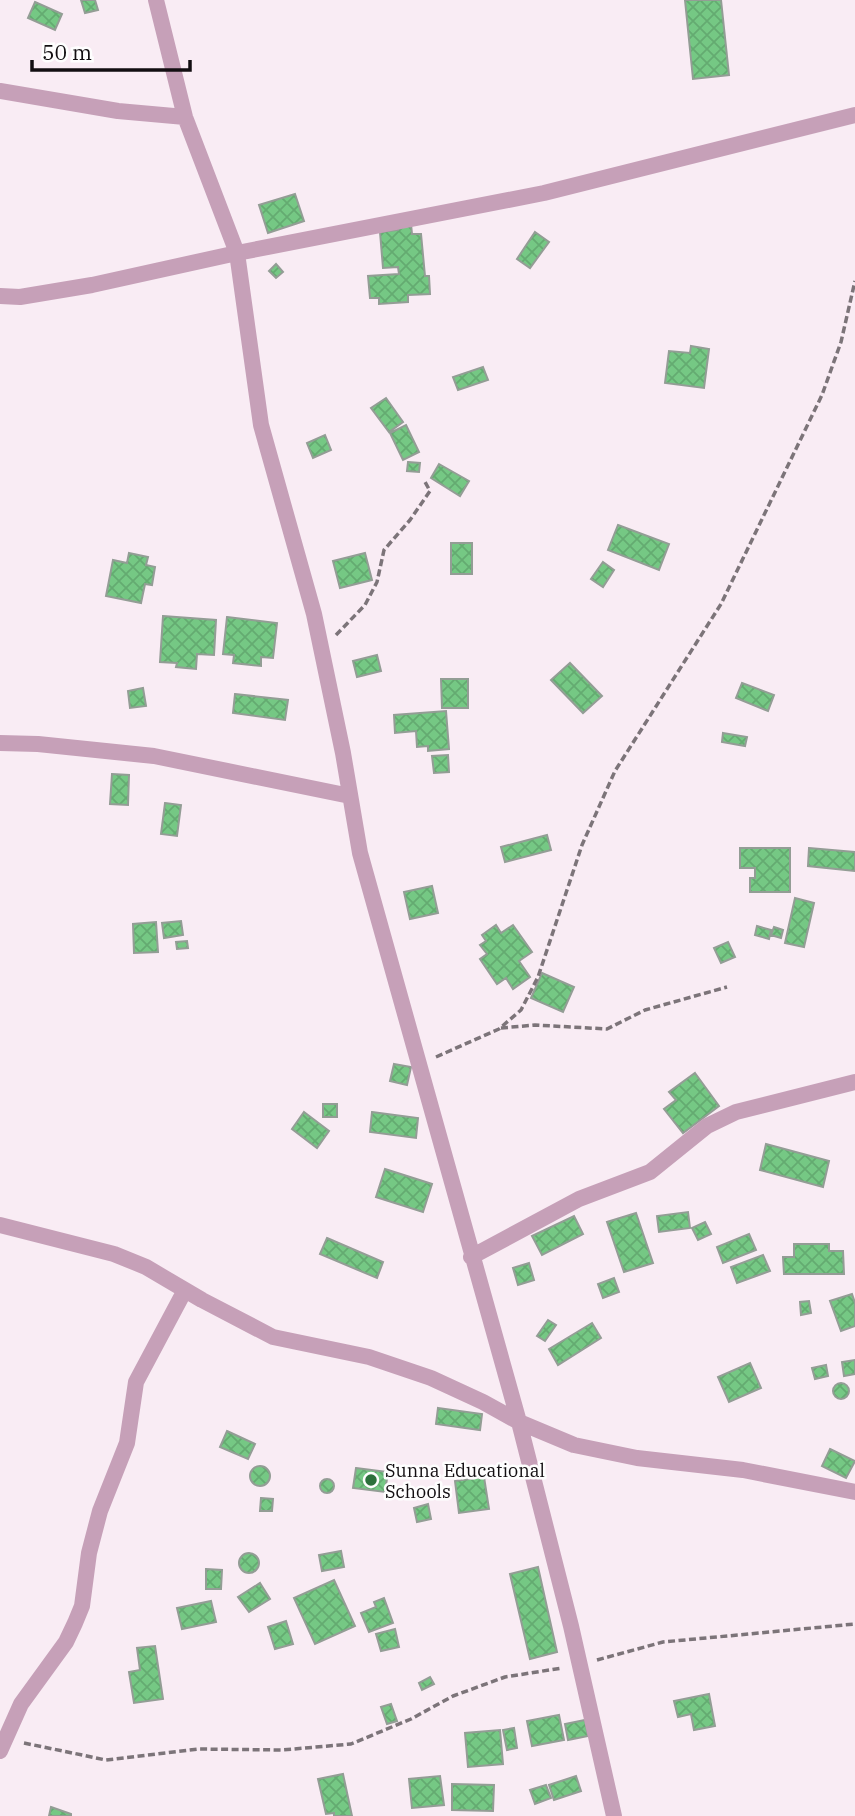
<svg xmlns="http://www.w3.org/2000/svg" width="855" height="1816" viewBox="0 0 855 1816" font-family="'IBM Plex Serif',serif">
  <defs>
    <pattern id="building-cross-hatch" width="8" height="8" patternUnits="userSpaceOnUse" patternTransform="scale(1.75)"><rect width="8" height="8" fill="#75c884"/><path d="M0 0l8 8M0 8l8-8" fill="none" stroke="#64ab71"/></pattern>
  </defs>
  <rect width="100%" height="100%" fill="#f9ecf4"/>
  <path fill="url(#building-cross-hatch)" stroke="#939d95" stroke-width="2" d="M81,0H95L98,10L85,13Z
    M685,0H721L729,75L693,79Z
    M35,2L62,14L55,30L28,18Z
    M295,194L304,221L268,233L259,205Z
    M411,224L412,234H421L425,276H429L430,294L408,295V302L379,304V298H370L368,276L399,274L398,267L383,268L380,232L398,230L397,225Z
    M535,232L549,242L530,268L517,259Z
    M276,264L283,272L276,278L269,271Z
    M691,346L709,349L704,388L665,383L669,351L690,353Z
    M483,367L488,380L458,390L453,377Z
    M386,398L403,422L389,432L371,408Z
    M406,425L419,452L403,460L390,433Z
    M325,435L331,450L313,458L307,443Z
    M408,462L420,463L419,472L407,471Z
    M439,464L469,481L460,496L431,478Z
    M618,525L669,544L659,570L608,550Z
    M451,543H472V574H451Z
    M129,553L148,557L146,565L155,567L152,585L145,584L141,603L106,596L113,560L127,563Z
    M365,553L372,580L340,588L333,561Z
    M603,562L614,570L603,587L591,579Z
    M163,616L216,620L214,655L197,654L196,669L176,667L177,663L160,662Z
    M227,617L277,623L273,658L261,657V666L233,663L234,655L223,654Z
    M377,655L381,671L357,677L353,661Z
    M570,663L602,696L583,713L551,680Z
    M441,679H468V708H442Z
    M742,683L774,695L768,711L736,698Z
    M143,688L146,706L130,708L128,691Z
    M235,694L288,700L285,720L233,713Z
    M446,711L449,749L428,751V746L417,747L416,731L395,733L394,715Z
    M723,733L747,737L745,746L722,742Z
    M448,755L449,772L434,773L432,756Z
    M112,774L129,775L128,805L110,804Z
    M165,803L181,805L177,836L161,834Z
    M547,835L551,850L505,862L501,847Z
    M740,848H790V892H750V878H755V868H740Z
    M809,848L855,852V871L808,866Z
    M432,886L438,913L410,919L404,892Z
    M795,898L814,903L804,947L785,943Z
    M181,921L183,935L164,938L162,923Z
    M156,922L158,952L134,953L133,924Z
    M496,925L501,933L513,925L532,952L519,961L530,977L513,989L506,978L497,984L480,959L487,954L480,945L486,941L482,935Z
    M757,926L771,930L769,939L755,935Z
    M774,927L783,930L781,938L771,935Z
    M187,941L188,948L177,949L176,942Z
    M728,942L735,957L721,963L714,948Z
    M542,973L574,987L563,1012L531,998Z
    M394,1064L411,1067L407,1085L390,1081Z
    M695,1073L719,1106L683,1133L664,1109L676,1100L669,1092Z
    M323,1104H337V1117H323Z
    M304,1112L329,1131L317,1148L292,1129Z
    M372,1112L418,1118L416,1138L370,1132Z
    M766,1144L829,1161L823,1187L760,1170Z
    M385,1169L432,1184L423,1212L376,1197Z
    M385,1169L432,1184L423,1212L376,1197Z
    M688,1212L690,1228L659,1232L657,1216Z
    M636,1213L653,1263L624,1272L607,1222Z
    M574,1216L583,1234L542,1255L532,1236Z
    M705,1222L711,1234L698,1240L692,1228Z
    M749,1234L756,1250L723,1263L717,1247Z
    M327,1238L383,1262L377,1278L320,1254Z
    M794,1244H829V1251H843L844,1274H784L783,1257H794Z
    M763,1255L770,1271L737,1283L731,1267Z
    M529,1263L534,1280L518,1285L513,1268Z
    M614,1278L619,1292L603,1298L598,1284Z
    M852,1294L855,1303V1326L841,1331L830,1301Z
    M809,1301L811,1313L801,1315L800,1302Z
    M548,1320L556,1325L545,1341L537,1336Z
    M592,1323L601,1338L558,1365L549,1349Z
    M855,1360V1374L844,1376L842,1362Z
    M750,1363L761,1388L729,1402L718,1377Z
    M826,1365L828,1376L815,1379L812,1368Z
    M833 1391a8 8 0 1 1 16 0a8 8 0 1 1-16 0Z
    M438,1408L482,1414L480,1430L436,1424Z
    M227,1431L255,1444L248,1459L220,1447Z
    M830,1449L855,1461L846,1478L822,1466Z
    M250 1476a10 10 0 1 1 20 0a10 10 0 1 1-20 0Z
    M356,1468L388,1472L385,1492L353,1488Z
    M484,1477L489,1509L459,1513L455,1481Z
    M320 1486a7 7 0 1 1 14 0a7 7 0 1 1-14 0Z
    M261,1498L273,1499L272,1511H260Z
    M428,1504L431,1519L417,1522L414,1508Z
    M341,1551L344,1567L322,1571L319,1555Z
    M239 1563a10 10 0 1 1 20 0a10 10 0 1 1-20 0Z
    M538,1567L557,1652L530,1659L510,1574Z
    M206,1569L222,1570L221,1589H206Z
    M334,1580L355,1626L315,1644L294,1598Z
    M260,1583L270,1599L249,1612L238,1597Z
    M384,1598L393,1623L369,1632L361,1613L376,1607L374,1602Z
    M211,1601L216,1622L182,1629L177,1608Z
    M286,1621L293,1644L275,1649L268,1627Z
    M395,1629L399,1647L381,1651L376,1634Z
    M155,1646L163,1699L134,1703L129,1672L140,1670L137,1648Z
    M430,1677L434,1684L422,1690L419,1683Z
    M709,1694L715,1726L694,1730L691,1714L678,1717L674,1701Z
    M391,1704L397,1721L387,1724L381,1707Z
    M559,1715L564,1740L532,1746L527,1721Z
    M585,1720L588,1736L568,1740L565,1724Z
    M514,1728L517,1748L507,1750L503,1730Z
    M500,1730L503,1764L468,1767L465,1733Z
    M343,1774L352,1816H334V1813L326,1814L318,1779Z
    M440,1776L444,1805L412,1808L409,1779Z
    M576,1776L581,1791L554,1800L549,1785Z
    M452,1784L494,1785L493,1811L452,1810Z
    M546,1785L551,1798L535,1804L530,1790Z
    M51,1807L71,1814V1816H49Z"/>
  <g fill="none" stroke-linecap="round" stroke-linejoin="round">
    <path stroke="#7c7479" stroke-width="3.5" stroke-dasharray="7 3.5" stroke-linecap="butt" d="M336,635L365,605L377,582L384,550L410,520L430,491L424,480
      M501,1028L535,1025L607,1029L645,1010L727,987
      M436,1057L499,1029L521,1010L538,977L582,845L615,771L721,604L822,395L841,342L855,281
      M597,1660L663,1642L855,1624
      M24,1743L106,1760L199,1749L282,1750L351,1744L411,1719L453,1696L505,1677L562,1668"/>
    <path stroke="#c6a0b8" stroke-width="16" d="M156,0L185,117L237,253L261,425L314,614L343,753L360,853L519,1422L571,1626L614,1816
      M0,91L118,111L185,117
      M0,296L20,297L92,285L237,253L544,193L855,115
      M0,743L38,744L154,756L350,796
      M0,1225L114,1254L146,1267L202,1300L273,1337L369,1357L431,1378L483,1402L519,1422L574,1445L637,1458L743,1470L855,1492
      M471,1257L579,1199L650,1172L707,1126L736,1112L855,1082
      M0,1751L21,1704L66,1642L75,1623L82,1606L89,1553L100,1511L127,1443L136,1382L185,1290"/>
  </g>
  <circle fill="#2c703b" stroke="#fefefe" stroke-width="2.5" cx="371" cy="1480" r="7"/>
  <g text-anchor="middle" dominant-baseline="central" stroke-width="5" stroke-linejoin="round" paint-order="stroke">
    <g font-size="18" fill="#120e11" stroke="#fefefe" text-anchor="start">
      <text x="385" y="1470">Sunna Educational<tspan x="385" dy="21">Schools</tspan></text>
    </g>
  </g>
  <path d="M32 60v10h158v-10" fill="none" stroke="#120e11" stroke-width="3.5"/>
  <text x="42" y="60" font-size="21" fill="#120e11" stroke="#fefefe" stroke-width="5" paint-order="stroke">50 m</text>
</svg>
